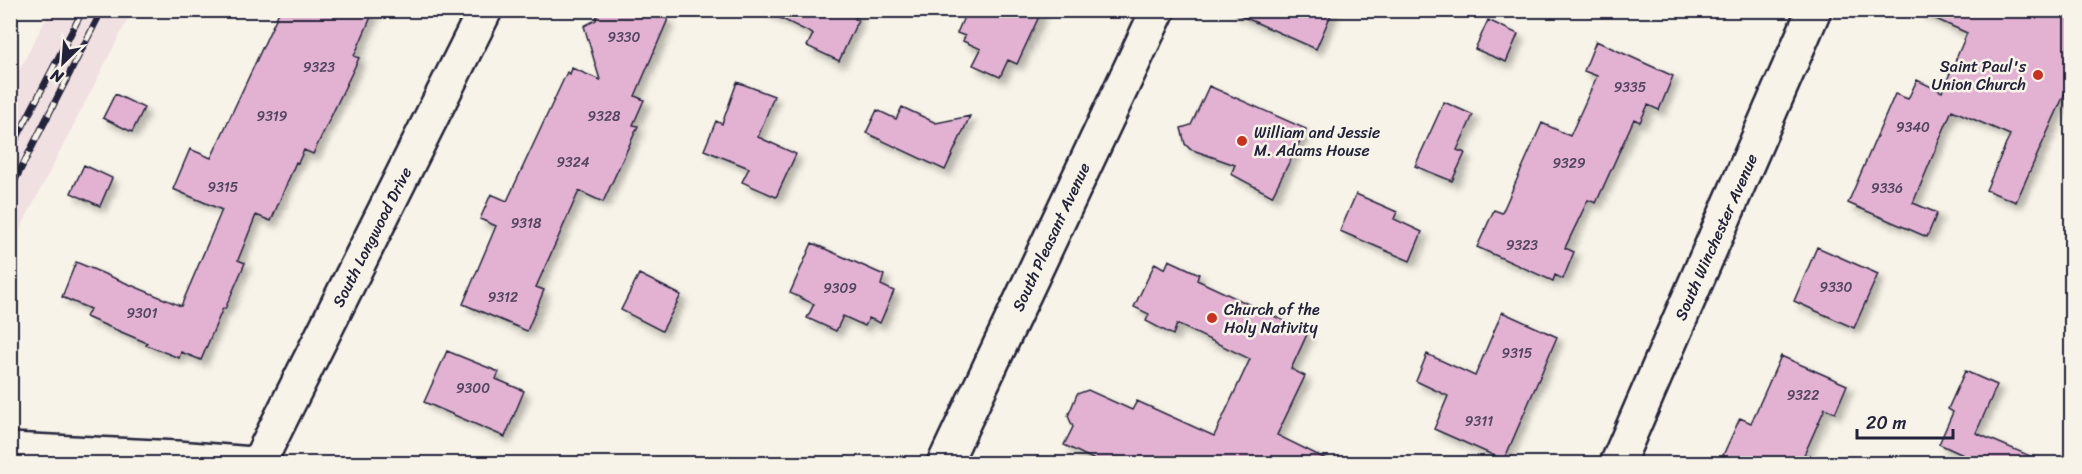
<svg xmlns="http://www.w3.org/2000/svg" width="2082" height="474" viewBox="0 0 2082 474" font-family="Sriracha,sans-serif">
  <defs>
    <filter id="shadow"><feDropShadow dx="5.5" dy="5.5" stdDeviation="3" flood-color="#0004"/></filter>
  </defs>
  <rect width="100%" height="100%" fill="#f7f3e8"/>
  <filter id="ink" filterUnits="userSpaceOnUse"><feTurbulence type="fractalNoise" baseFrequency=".0167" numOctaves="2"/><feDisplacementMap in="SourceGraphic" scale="12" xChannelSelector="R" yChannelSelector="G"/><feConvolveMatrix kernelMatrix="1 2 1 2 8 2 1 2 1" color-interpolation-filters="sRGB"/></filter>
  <g filter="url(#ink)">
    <path fill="#f1e0e1" d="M50,11H132L11,247V86Z"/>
    <path fill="#e3b2d2" stroke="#22223b" stroke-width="1.5" filter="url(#shadow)" d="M280,10H374L354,56L359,58L313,154L304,150L298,163L296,162L271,221L256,215L238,260L245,263L225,309L223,308L201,360L181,352L179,358L146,345L147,343L86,317L90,309L62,297L76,262L181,306L222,210L173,189L190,149L211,158Z
      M598,10H650L668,19L635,96L644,100L633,125L638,126L603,202L579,191L536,287L544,290L527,331L463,304L496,226L480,219L491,194L507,201L567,72L570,74L572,68L600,80L584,26L596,20Z
      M764,10H859L855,19L858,20L839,61L807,46L813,34Z
      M967,10H1042L1017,64L1008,60L1000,77L973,65L981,49L963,41L965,36L957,33Z
      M1228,10H1333L1316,49Z
      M1916,10H2072V96L2065,93L2016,202L1986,190L2010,135L1952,110L1913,203L1937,213L1927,237L1848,203L1895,94L1908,99L1917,80L1942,92L1967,33Z
      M1488,20L1518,34L1506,62L1475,49Z
      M1596,41L1673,76L1659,110L1648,105L1640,122L1634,119L1596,203L1588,200L1565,248L1574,252L1563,279L1555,275L1553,281L1477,247L1494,210L1502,213L1542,123L1570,136L1597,76L1584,71Z
      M737,82L774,96L758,137L796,154L776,197L742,182L749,168L704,150L716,121L722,124Z
      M1209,86L1306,129L1272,196L1231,174L1235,165L1190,149L1185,144L1181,128L1191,125Z
      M115,94L144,108L132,132L103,118Z
      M1444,102L1473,115L1457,150L1465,153L1452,181L1415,166Z
      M902,107L936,123L970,116L945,170L866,133L877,110L896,119Z
      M84,165L112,178L100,206L71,193Z
      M1356,194L1397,212L1394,219L1422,232L1410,261L1340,231Z
      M812,243L884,275L881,285L894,291L880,323L869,318L865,326L843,316L836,331L807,318L814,304L790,293Z
      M1817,247L1878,274L1854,328L1794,301Z
      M1169,260L1199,274L1197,280L1308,332L1291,369L1305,376L1277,435L1336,464H1103L1064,445L1073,427L1068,416L1077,394L1088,390L1132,410L1137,401L1214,436L1250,359L1177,324L1173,335L1146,321L1149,314L1134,307L1155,263L1165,269Z
      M639,274L681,295L662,331L621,310Z
      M1502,312L1557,337L1504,460L1434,429L1448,396L1416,381L1427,354L1475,376Z
      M447,351L499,372L496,379L524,391L505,437L424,402Z
      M1781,356L1847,385L1835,413L1825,408L1800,464H1719L1740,418L1751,423Z
      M1965,371L1997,385L1976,433L2049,464H1983L1939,444L1953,412L1948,409Z"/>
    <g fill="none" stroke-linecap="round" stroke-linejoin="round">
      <g stroke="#22223b" stroke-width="38">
        <path id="minor" d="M10,450L177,458L253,464
          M258,464L485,10
          M944,464L1158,10
          M1617,464L1814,10"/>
      </g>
      <use href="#minor" stroke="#f7f3e8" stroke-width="33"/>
      <g stroke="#22223b" stroke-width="7">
        <path id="rail" d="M10,151L83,10
          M10,190L102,10"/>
      </g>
      <use href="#rail" stroke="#f7f3e8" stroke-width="4.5" stroke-dasharray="14" stroke-linecap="butt"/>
    </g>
  </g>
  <g fill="#c8321e" stroke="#f7f3e8" stroke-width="2">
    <circle cx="2038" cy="75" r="6"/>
    <circle cx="1242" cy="141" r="6"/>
    <circle cx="1212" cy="318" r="6"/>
  </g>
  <g text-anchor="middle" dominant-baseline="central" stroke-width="5" stroke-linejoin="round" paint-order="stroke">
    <g font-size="14" fill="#524661">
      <text x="624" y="37">9330</text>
      <text x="319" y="67">9323</text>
      <text x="1630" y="87">9335</text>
      <text x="272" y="116">9319</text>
      <text x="604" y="116">9328</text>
      <text x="1913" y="127">9340</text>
      <text x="573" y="162">9324</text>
      <text x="1569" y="163">9329</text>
      <text x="223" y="187">9315</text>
      <text x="1887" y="188">9336</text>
      <text x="526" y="223">9318</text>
      <text x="1522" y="245">9323</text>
      <text x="1836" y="287">9330</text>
      <text x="840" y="288">9309</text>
      <text x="503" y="297">9312</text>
      <text x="142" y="313">9301</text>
      <text x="1517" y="353">9315</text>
      <text x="473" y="388">9300</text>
      <text x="1803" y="395">9322</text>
      <text x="1479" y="421">9311</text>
    </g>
    <g font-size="16" fill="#22223b" stroke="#f7f3e8" text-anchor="start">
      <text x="2026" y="66" text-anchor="end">Saint Paul's<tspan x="2026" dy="18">Union Church</tspan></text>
      <text x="1254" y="132">William and Jessie<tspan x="1254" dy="18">M. Adams House</tspan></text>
      <text x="1224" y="309">Church of the<tspan x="1224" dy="18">Holy Nativity</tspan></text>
    </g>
    <g font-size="16" fill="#22223b" stroke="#f7f3e8">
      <text transform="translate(372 237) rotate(-63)">South Longwood Drive</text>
      <text transform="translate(1051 237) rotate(-65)">South Pleasant Avenue</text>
      <text transform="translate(1716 237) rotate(-66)">South Winchester Avenue</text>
    </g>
  </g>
  <rect width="2082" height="474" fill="none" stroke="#f7f3e8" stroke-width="36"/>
  <rect x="18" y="18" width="2046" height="438" fill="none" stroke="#22223b" stroke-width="2" filter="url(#ink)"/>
  <g transform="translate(63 63) rotate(205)" stroke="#f7f3e8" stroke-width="4.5" paint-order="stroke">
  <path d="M0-4.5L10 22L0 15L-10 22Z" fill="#22223b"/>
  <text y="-9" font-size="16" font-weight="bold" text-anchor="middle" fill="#22223b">N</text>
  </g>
  <path d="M1857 429v9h96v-9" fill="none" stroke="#22223b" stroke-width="3"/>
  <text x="1866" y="429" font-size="18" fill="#22223b" stroke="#f7f3e8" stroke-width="4.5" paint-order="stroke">20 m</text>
</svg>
